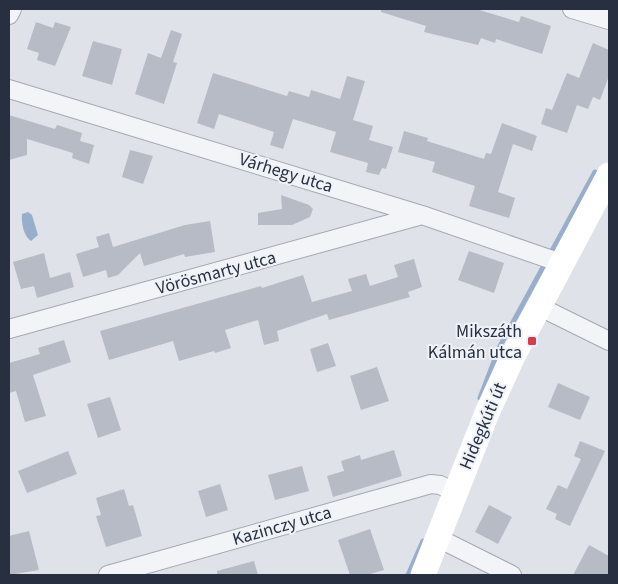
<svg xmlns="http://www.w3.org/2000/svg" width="618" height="584" viewBox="0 0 618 584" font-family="'Source Sans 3',sans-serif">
  <rect width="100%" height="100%" fill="#dfe2e9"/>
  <path fill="#98aecb" d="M28,212L32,215L38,235L31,241C24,237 21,223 22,214Z"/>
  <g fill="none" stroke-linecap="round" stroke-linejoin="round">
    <path stroke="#98aecb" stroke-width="5" d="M480,398L500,346L595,172
      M408,575L423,541"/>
  </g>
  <path fill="#b6bbc6" d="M381,9H476L519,22L521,16L551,26L542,54L496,39L495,43L481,38L478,45L424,32L426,26L381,12Z
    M36,22L53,28L55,22L71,27L55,66L37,60L39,53L27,49Z
    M171,30L182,34L173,62L177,63L164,104L135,94L148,53L161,58Z
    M93,41L122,49L112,85L82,76Z
    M593,43L609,50V76L600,100L593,97L588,109L577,105L567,133L541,124L546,108L552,110L567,73L579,78Z
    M213,73L287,96L289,91L309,97L311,90L340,99L347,76L365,81L353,120L373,126L369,140L393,147L386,169L382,168L379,175L366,172L368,163L330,152L336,132L293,119L283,149L270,145L274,132L219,114L214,129L197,123Z
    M9,115L55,129L57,125L82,133L80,141L94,145L89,164L72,158L73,153L27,139V155L9,160Z
    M502,123L537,136L532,151L513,144L498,192L515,198L509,218L469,206L475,186L432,172L435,162L398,152L404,131L428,138L427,141L484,159L486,153L491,154Z
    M130,150L153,156L143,184L122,177Z
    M281,195L309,205L313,209L310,217L292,225H258V213L282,209Z
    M210,221L215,252L185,257L184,254L144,266L140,253L118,275L108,278L106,270L83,277L76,254L99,247L96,237L109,233L113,247L185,225Z
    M469,251L504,263L494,293L458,280Z
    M44,253L50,278L70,272L74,287L37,298L34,286L21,289L13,262Z
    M414,259L422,287L408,292L410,297L329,320L327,314L277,331L279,341L264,345L258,320L225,330L231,348L215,353L214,351L179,361L173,341L109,360L100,331L261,286L262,288L303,275L312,302L352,291L348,279L366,274L370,286L398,277L394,265Z
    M64,340L71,362L33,375L46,416L25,422L16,391L9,393V363L40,354L38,348Z
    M328,343L336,366L317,372L310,349Z
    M377,367L389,401L361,410L350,376Z
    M558,383L590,397L580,420L548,407Z
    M110,397L121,430L98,438L87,404Z
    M580,441L605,451L570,526L555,519L557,514L546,509L558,485L567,489L581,459L574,456Z
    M394,450L402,476L333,497L327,476L344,471L341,461L360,455L361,460Z
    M68,451L77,474L27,493L18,471Z
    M302,466L309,491L275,500L268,475Z
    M220,484L228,510L206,517L198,491Z
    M124,489L129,506L133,505L142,536L106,547L96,516L101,515L96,498Z
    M489,505L512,517L498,544L475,532Z
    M370,529L384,570L367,575H350L338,540Z
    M29,531L39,570L9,575V536Z
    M589,545L609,556V575H573Z
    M254,561L258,575H217V571Z"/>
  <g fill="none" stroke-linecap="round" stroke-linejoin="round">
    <g stroke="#a4a9b3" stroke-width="20">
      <path id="street" d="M572,9L609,20
        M9,15L12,9
        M9,89L422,215L561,263
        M538,306L609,341
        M9,329L422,215
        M438,538L512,575
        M108,575L431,484L440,485L455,492"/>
    </g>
    <use href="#street" stroke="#f2f4f7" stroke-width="18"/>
    <path stroke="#fff" stroke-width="25" d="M423,575L487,413L513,356L609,175"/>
  </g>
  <rect fill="#d63c4c" stroke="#eff2f7" stroke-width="2" x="527" y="336" width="10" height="10" rx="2.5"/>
  <g text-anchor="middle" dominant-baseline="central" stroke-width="4" stroke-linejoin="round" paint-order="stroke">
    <g font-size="18" fill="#272f41" stroke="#eff2f7">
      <text transform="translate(286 173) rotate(17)">Várhegy utca</text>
      <text transform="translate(216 273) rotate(-15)">Vörösmarty utca</text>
      <text transform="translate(483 426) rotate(-67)">Hidegkúti út</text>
      <text transform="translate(282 526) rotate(-16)">Kazinczy utca</text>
    </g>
    <g font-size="18" fill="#272f41" stroke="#eff2f7" text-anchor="end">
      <text x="522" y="331">Mikszáth<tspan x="522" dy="21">Kálmán utca</tspan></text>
    </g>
  </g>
  <rect width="618" height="584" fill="none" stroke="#272f41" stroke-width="20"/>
</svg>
